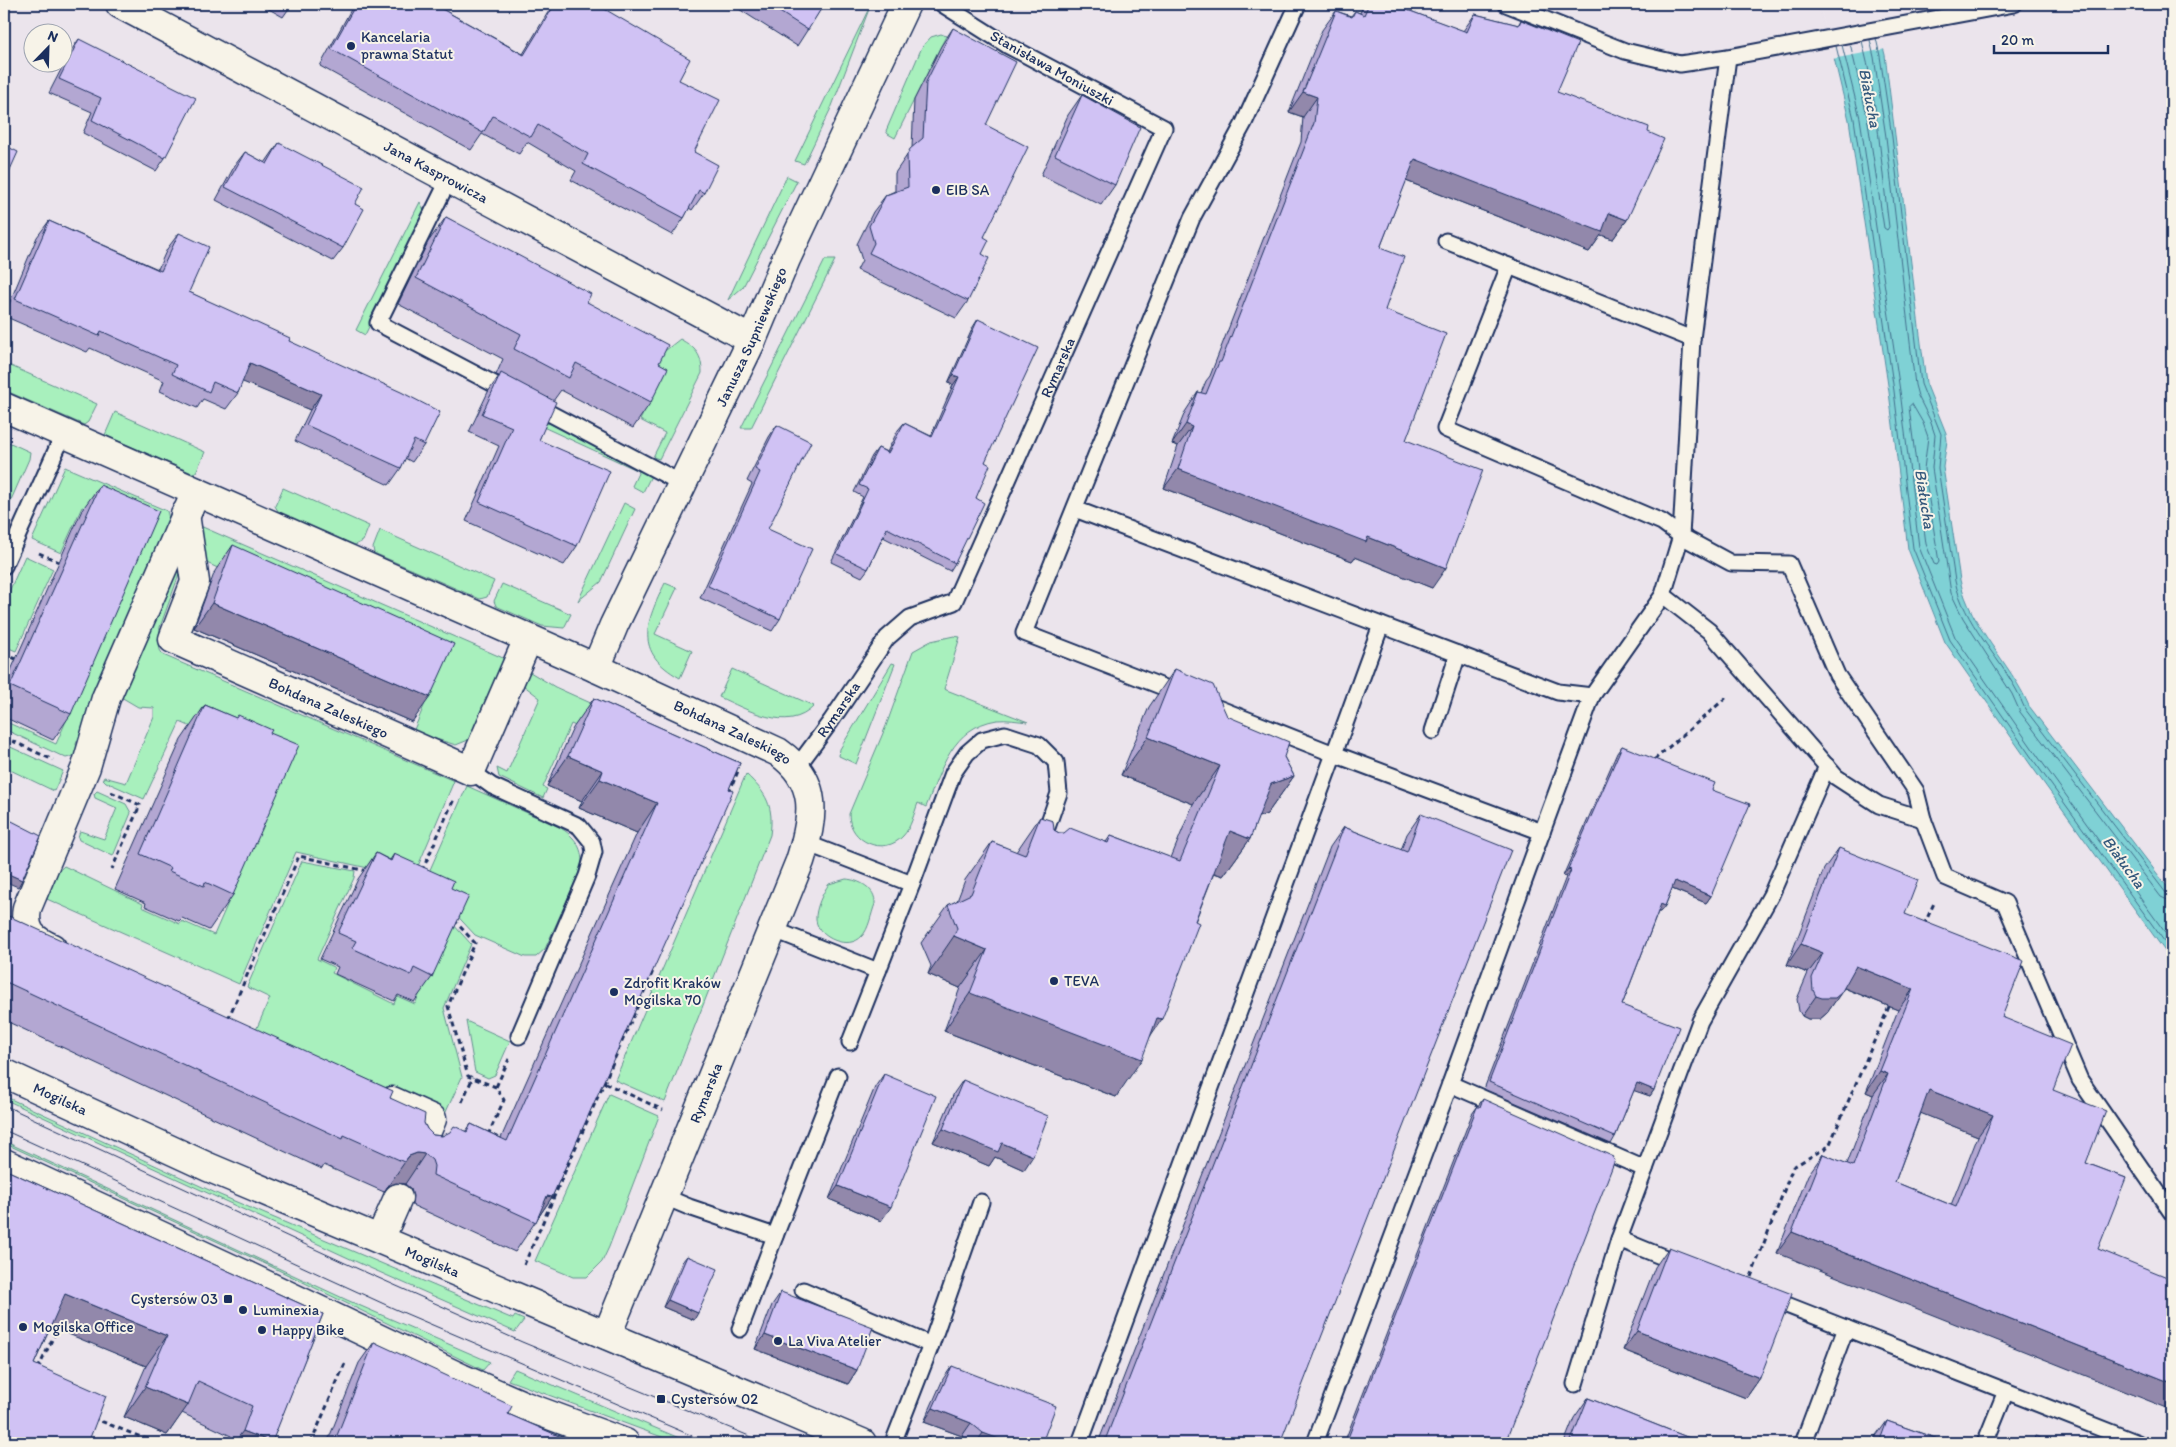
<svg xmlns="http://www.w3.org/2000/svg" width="2176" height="1447" viewBox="0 0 2176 1447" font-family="Itim,sans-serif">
  <rect width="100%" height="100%" fill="#ebe4ec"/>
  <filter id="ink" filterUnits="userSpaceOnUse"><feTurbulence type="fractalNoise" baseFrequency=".02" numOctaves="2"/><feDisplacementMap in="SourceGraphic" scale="10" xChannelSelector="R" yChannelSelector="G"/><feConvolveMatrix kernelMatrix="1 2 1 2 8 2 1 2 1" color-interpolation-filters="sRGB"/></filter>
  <g filter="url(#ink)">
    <path fill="#a8f0bd" stroke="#62908e" d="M871,4L832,106L804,164L795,161Z
      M941,34L946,36L895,138L888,134L886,131L922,47L931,37Z
      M787,176L797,181L743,287L728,300Z
      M420,202L425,212L365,335L356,330Z
      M825,260H835L751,428H741Z
      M588,316L666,350L680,339C696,348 702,355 702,373L659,459L653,457L665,433L640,420L653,394Z
      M4,363L97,404L88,422L84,425L4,390Z
      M115,412L205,452L196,472L192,473L105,435Z
      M549,423L651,476L643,492L632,486L639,471L541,426Z
      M4,440L30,452L29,459L4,516Z
      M65,467L167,511L170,522L76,744L78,751L77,755L66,758L4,729V721L56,744L147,536L82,507L61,553L32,540Z
      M283,488L369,526L363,541L355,545L278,511L275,506Z
      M624,503L635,509L601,582L578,601Z
      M198,525L503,658L505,665L473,738L456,745L413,732L440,668L200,560Z
      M380,530L494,581L487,597L480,599L374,553L373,548Z
      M181,542L184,561L160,627L159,642L160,650L163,655L454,781L413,878L296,852L239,984L40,896L54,875L64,866L143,904L142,907L180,924L182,921L214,935L287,768L180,722L144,799L106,782L103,779L104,777L126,783L154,717V708L138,707L121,697Z
      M25,556L53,569L16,651L4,646V603Z
      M665,583L677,588L655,634L692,651L680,678C633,652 646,622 665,583Z
      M502,584L571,614L564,628L542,626L496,606L494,601Z
      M954,636L960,637L944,689L1028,722C1018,721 1007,719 997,720C952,727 941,770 926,807L918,803C914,813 911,828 903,836C884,857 849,842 849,814L886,726L913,651L931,641Z
      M892,663L895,664L856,764L839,756L840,749Z
      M732,669L814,706C788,734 746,709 719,697Z
      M530,672L555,687L733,767L722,791L571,724L543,787L547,789L543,798L499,777L497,768L507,773L540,698L519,682L525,673Z
      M4,744L63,771L54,791L4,767Z
      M746,774C767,794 774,806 770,835L665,1102L615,1080Z
      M467,786L559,827C575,836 585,850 581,869L545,949L536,957H525L475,935L425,881Z
      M97,791L126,804L131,813L113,856L79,840L78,837L80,831L104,839L117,808L95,798L94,794Z
      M302,861L355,871L354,878L317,959L335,968L332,973L394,1004L397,996L415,1004L452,923L471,944L444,1008L462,1077L445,1114L256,1030L270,998L247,987Z
      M846,879C859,880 876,888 875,904C871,914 869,929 862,936C849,951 818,938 816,920C815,909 823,892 829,884Z
      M466,1021L510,1041L495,1075L488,1078L475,1072Z
      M609,1094L659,1116L609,1247L602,1262L587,1277H573L535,1261Z
      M4,1096L220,1195L513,1319L515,1316L524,1320L515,1332L370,1268L4,1099Z
      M4,1141L347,1300L490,1362L483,1370L270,1266L4,1143Z
      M515,1369L691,1443H678L508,1380Z"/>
    <path fill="#7fd1d5" stroke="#5790a5" d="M1821,4H1872L1885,55L1926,383L1946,433L1947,441L1943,467L1960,580C1970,627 2010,662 2029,706L2172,893V961L2030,764L1945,642L1908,549L1889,392L1849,120Z"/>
    <path fill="#ebe4ec" d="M1839,4H1875L1886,49L1832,59L1819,7Z"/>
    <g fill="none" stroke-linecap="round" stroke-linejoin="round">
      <path stroke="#43708e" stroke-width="1" d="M1876,38L1880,56L1892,137L1921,384L1941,434L1938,468L1955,581C1964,623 1997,654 2017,691C2020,697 2022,703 2025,709L2166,893L2172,895
        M1870,40L1874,57L1886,137L1915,385L1918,396L1930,420L1935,435L1932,468L1951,593L1963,618L2012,694L2020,712L2161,897L2172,902
        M1850,43L1867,116L1884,228L1887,230L1889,227C1881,166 1878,101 1862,41
        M1842,45L1860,118L1900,391L1919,547L1955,637L2039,758L2172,942
        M1836,46L1854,119L1894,391L1913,548L1950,640L2034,761L2172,952
        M1912,404L1923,423L1928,437L1924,469L1939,562L1937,565L1934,564L1926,544L1909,407Z"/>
      <g stroke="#1b2f5e" stroke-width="19">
        <g id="service">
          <path d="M1506,4L1625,51L1680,64L1728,57L2014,4"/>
          <path d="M449,179L378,323L511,393"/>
          <path d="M1446,241L1692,339"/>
          <path d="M1509,266L1445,429L1662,522L1681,536L1731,563L1789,564L1837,675L1916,791L1923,819L1879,805L1836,777L1709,631L1663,595"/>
          <path d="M534,405L683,484"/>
          <path d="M1075,509L1558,692L1592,696L1663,595L1681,536L1692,339L1728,57"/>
          <path d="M4,566L64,433"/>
          <path d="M1181,694L1024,633L1192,218L1244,123L1298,4"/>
          <path d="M1205,703L1334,754L1381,625"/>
          <path d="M1433,731L1458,654"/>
          <path id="s1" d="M797,767L831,721L887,638L910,618L954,602L1164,128L1007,45L942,4"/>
          <path d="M471,771L492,786L579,826L592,842L594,852L587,876L519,1036"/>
          <path d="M1923,819L1945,877L2005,903L2080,1080L2172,1213"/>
          <path d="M1542,832L1450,1084L1645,1169"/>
          <path d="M912,884L953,773L967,753L982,740L1005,734L1039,745L1056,762L1059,793L1043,839"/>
          <path d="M772,929L878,971L912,884L806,843"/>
          <path d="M850,1042L878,971"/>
          <path d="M665,1197L689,1207L775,1236L838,1076"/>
          <path d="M1619,1239L1680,1264"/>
          <path d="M803,1290L931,1345"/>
          <path d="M1769,1298L2138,1443"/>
          <path d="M740,1329L775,1236"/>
          <path d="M1575,1384L1619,1239L1700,1021L1771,895L1827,766"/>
          <path d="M893,1443L931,1345L981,1202"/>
          <path d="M1080,1443L1334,754L1542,832L1592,696"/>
          <path d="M1315,1443L1450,1084"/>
          <path d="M1803,1443L1846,1328"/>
          <path d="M1985,1443L2006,1391"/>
        </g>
      </g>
      <g stroke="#1b2f5e" stroke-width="31">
        <g id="minor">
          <path id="s2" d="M120,4L752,340"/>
          <path id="s3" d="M4,407L596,668L778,752C820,781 814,817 800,861L607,1335"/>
          <path id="s4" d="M185,514L195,582L173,639L471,771L528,639"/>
          <path id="s5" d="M596,668L614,625L752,340L786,259L906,4"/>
          <path d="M52,948C32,939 23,931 27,908L86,767L106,698L196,492"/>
          <path d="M392,1101L432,1119L419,1150"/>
          <path d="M380,1239L398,1198"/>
        </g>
      </g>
      <g stroke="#1b2f5e" stroke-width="31">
        <g id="secondary">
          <path id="s6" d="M4,1073L208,1167L862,1443"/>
          <path d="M4,1163L241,1273L461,1378L525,1406L625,1443"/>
        </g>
      </g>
      <path stroke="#1b2f5e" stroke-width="3" stroke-dasharray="5 4" stroke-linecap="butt" d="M39,553L59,562
        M4,654L16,659
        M4,737L53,760
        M1654,760L1728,696
        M111,792L140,805L112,869
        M729,793L738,771
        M422,871L454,799
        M454,920L475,943L448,1006L468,1076L496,1087
        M1924,925L1935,901
        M228,1019L299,856L367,871
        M605,1083L663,1110
        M462,1102L473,1077
        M488,1135L504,1100L496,1087L509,1059
        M524,1265L653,971
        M1751,1277L1793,1167L1829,1146L1891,1002
        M38,1369L59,1325
        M93,1418L156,1443
        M925,1437L940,1443
        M311,1443L346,1361"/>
      <use href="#service" stroke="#f7f3e8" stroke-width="15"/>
      <use href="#minor" stroke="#f7f3e8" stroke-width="28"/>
      <use href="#secondary" stroke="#f7f3e8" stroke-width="28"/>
      <path stroke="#1b2f5e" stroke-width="1" d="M4,1105L345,1263L522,1342L766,1443
        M4,1130L395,1309L709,1443"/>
    </g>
    <path fill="#b3a7d2" stroke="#1b2f5e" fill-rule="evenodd" d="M260,4H292L283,17Z
      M354,4H433L523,54L553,4H596L679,80L694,152L704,193L692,210L689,208L684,218L672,235L571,180L576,171L527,142L519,154L482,134L471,150L320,66Z
      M731,4H824L797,46Z
      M1364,4H1404L1402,8L1463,31L1475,14L1518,25L1521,20L1557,92L1627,220L1613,239L1601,235L1589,252L1406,181L1380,248L1385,310L1406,440L1432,588L1355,557L1352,561L1164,488L1178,446L1172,444L1185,412L1198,392L1201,393L1206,381L1210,376L1301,142L1303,117L1289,112L1322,30L1336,11L1351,16L1355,11L1360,13Z
      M953,28L986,125L984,237L982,254L968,301L956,318L857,270L862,260L857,244L873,212L886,195L895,191V173L912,148L914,100L941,46Z
      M79,39L165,158L156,171L83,133L92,112L49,93L70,52Z
      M1082,95L1115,185L1101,205L1041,175L1068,115Z
      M279,143L355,204L343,248L333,261L216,200L235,165L245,152L265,163Z
      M446,217L587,302L659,363L651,402L633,428L561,390L553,401L539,440L577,546L564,565L466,521L499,446L469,432L488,392L499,376L496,375L503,359L398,304L428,242Z
      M49,221L158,269L167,249L179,233L189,292L289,341L424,445L412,462L405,458L401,468L389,485L295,441L310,410L242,381L238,393L226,409L203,399L197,408L160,391L164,381L90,348L87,352L4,316L37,237Z
      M978,319L985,462L976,498L955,563L950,571L883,537L868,569L862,577L831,562L863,497L854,492L872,456L878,448L887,452L898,430L904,423L931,436L953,385L948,383L973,327Z
      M777,425L768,529L780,619L772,631L700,598L752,484L747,481L769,437Z
      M100,485L71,714L53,740L4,717V686L82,510Z
      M233,545L412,722L194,628L215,571Z
      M1175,669L1227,716L1284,757L1294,776L1267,814L1258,817L1250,839L1223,876L1214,873L1151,1035L1116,1097L944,1031L960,988L928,974L931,966L921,943L948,905L957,901L965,880L992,842L1016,852L1040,817L1054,830L1059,833L1106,842L1111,835L1171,858L1193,804L1121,775L1149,707Z
      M594,698L740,763L552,1197L515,1252L412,1205L413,1196L411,1189L405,1184L396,1183L388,1186L384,1192L324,1165L322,1169L4,1020V914L390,1098L424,1123L427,1129L433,1135L442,1136L466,1131L471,1124L501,1138L637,833L579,808L582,801L547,786L573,728Z
      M205,705L270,733L233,895L209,930L182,918L179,921L145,906L146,903L115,889L181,740Z
      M1622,746L1712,790L1711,896L1706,903L1672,889L1665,906L1660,912H1658L1622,1005L1654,1090L1650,1096L1634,1090L1615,1137L1611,1144L1484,1089L1566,877L1563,876L1617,753Z
      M1421,814L1280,1443H1098L1330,847L1344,827L1401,850L1407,834Z
      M1839,848L1905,914L2002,1017L2053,1090L2086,1163L2126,1178L1777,1253L1808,1175L1823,1154L1847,1164L1873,1095L1866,1092L1898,1010L1844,988L1827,1013L1820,1019H1808L1802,1016L1799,1011L1797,999L1808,973L1787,965L1824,869ZM1921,1113L1978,1136L1951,1205L1895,1182Z
      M376,853L390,860L394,854L451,888L432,977L414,1002L398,995L394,1001L335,974L338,967L320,959L358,879Z
      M884,1074L881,1221L829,1199L875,1087Z
      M963,1080L1024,1170L995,1157L989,1166L933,1142L954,1093Z
      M1483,1099L1505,1443H1344L1472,1114Z
      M4,1169L323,1314L271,1443H228L231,1436L182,1413L167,1435L124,1417L146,1366L51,1326L34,1364L4,1443Z
      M1669,1247L1760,1378L1746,1398L1623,1350L1655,1267Z
      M687,1256L694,1320L663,1307L682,1262Z
      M781,1292L857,1370L848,1384L755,1349L772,1305Z
      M374,1342L508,1414L575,1443H327L359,1363Z
      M952,1366L1042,1443H970L962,1436L924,1422L943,1379Z
      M1588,1398L1702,1443H1564L1574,1418Z
      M1887,1421L1949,1443H1871Z"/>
    <path fill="#9288ab" stroke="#1b2f5e" d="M1303,92L1317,97L1303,117L1289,112Z
      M1415,159L1609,213L1627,220L1613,239L1601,235L1589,252L1401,179Z
      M250,363L321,394L310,410L238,380Z
      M953,375L959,377L953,385L948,383Z
      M1186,424L1192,427L1178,446L1172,444Z
      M1178,469L1368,537L1446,568L1432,588L1355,557L1352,561L1164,488Z
      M212,603L430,697L412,722L194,628Z
      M1148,737L1220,766L1193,804L1121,775Z
      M568,756L603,771L582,801L547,786Z
      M1294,776L1267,814L1245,822L1271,784Z
      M600,779L657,803L637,833L579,808Z
      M1230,831L1250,839L1223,876L1203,869Z
      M1568,869L1571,870L1566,877L1563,876Z
      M4,872L22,880L18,887L4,881Z
      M1675,881L1711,896L1706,903L1670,888Z
      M1661,904L1665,906L1660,912L1656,911Z
      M954,936L987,950L960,988L928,974Z
      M1801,944L1823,953L1808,973L1787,965Z
      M1856,966L1913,989L1898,1010L1842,987Z
      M970,993L1157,1018L1162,1019L1136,1057L1142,1059L1116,1097L944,1031Z
      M1841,993L1827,1013L1820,1019H1808L1802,1016L1816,996Z
      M1880,1071L1888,1074L1873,1095L1866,1092Z
      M1637,1083L1654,1090L1650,1096L1632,1090Z
      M1929,1090L1993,1115L1978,1136L1915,1111Z
      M943,1129L1002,1143L1033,1156L1024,1170L995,1157L989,1166L933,1142Z
      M417,1153L425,1154L405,1184L396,1183L388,1186L384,1192L409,1156Z
      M838,1186L891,1207L881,1221L829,1199Z
      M547,1196L552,1197L535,1222Z
      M1792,1232L2172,1383V1410L1777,1253Z
      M65,1294L167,1336L146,1366L44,1324Z
      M668,1300L698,1313L694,1320L663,1307Z
      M1637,1331L1760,1378L1746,1398L1623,1350Z
      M765,1335L857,1370L848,1384L755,1349Z
      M145,1387L188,1405L167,1435L124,1417Z
      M933,1408L971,1423L962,1436L924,1422Z
      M243,1431L272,1442L271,1443H234Z
      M983,1433L1020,1442L1023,1443H976Z"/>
    <path fill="#d0c2f4" stroke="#1b2f5e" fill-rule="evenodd" d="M4,4H12L4,20Z
      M356,4H433L524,55L555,4H596L690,59L679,80L720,100L694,152L718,165L704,193L699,190L684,218L583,164L588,154L538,125L531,137L493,116L483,133L331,49Z
      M767,4H824L808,30Z
      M1369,4H1404L1402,8L1467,32L1475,14L1519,25L1521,20L1578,43L1557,92L1649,127L1648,132L1664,139L1627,220L1609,213L1602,232L1415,159L1380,248L1404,257L1385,310L1446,334L1406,440L1483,470L1446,568L1368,537L1366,542L1178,469L1192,427L1186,424L1198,392L1206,394L1219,362H1221L1314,123L1317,97L1303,92L1336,11L1352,17L1355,11L1364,15Z
      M953,28L1016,62L986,125L1028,147L984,237L989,240L982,254L989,258L968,301L869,253L874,243L869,226L886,195L908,187L907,155L910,149L923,138L926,82Z
      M79,39L196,98L165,158L92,120L101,98L59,79Z
      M1082,95L1140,127L1115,185L1055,155Z
      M279,143L364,187L355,204L364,209L343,248L225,187L245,152L267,164Z
      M4,145L18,152L4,183Z
      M446,217L591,294L587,302L668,345L659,363L668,368L651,402L576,363L569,378L514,349L521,334L416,278Z
      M49,221L161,271L179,233L209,247L189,292L290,338L289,341L401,392L440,412L424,445L414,440L401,468L306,425L321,394L250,363L238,393L213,382L209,392L172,374L176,365L101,331L99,336L15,299Z
      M978,319L1038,348L985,462L990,465L976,498L984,503L955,563L887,528L868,569L837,554L868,489L859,485L878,448L888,453L904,423L932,437L959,377L953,375Z
      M501,373L556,402L539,440L610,471L577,546L479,502L512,427L482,414Z
      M777,425L811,442L768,529L812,549L780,619L708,586L760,472L755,469Z
      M100,485L159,511L71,714L10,686Z
      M233,545L454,644L430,697L212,603Z
      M1175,669L1213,685L1227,716L1289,742L1284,757L1294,776L1271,784L1250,839L1230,831L1195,921L1199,923L1162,1019L1157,1018L1142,1059L970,993L987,950L954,936L957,928L948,905L971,894L992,842L1025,855L1040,817L1053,821L1054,830L1059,833H1064L1070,828L1108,843L1111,835L1180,861L1220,766L1148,737Z
      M594,698L740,763L729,789L733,791L552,1197L547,1196L536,1222L433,1175L434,1166L432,1160L425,1154L417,1153L409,1156L404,1162L344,1135L343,1139L4,981V914L393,1091L390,1098L425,1114L424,1123L427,1129L433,1135L442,1136L450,1132L454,1126L467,1132L471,1124L507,1141L657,803L600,779L603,771L568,756Z
      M205,705L236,718L238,715L272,730L270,733L299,745L233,895L205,882L204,886L169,871L171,868L140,854Z
      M1622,746L1715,783L1712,790L1750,804L1711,896L1675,881L1665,906L1661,904L1622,1005L1679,1027L1654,1090L1637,1083L1615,1137L1489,1082L1571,870L1568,869Z
      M1421,814L1511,850L1280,1443H1104L1344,827L1407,852Z
      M4,817L41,836L22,880L4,872Z
      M1839,848L1918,880L1905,914L2024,961L2002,1017L2071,1045L2053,1090L2106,1111L2086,1163L2126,1178L2098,1249L2172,1279V1383L1792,1232L1823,1154L1853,1166L1888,1074L1880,1071L1913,989L1856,966L1841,993L1835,998H1822L1816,996L1813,990L1812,978L1823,953L1801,944ZM1929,1090L1993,1115L1956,1207L1895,1182Z
      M376,853L391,861L394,854L454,881L451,888L469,896L432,977L414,968L411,975L352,948L356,941L338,933Z
      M884,1074L936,1096L891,1207L838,1186Z
      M963,1080L1048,1116L1033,1156L1002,1143L998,1152L943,1129Z
      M1483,1099L1614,1157L1613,1159L1615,1160L1505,1443H1346L1477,1107H1480Z
      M4,1169L323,1314L272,1442L243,1431L252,1406L198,1381L188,1405L145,1387L167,1336L65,1294L34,1364L106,1396L88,1443H4Z
      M1669,1247L1792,1294L1760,1378L1637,1331Z
      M687,1256L718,1269L698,1313L668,1300Z
      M781,1292L873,1327L857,1370L765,1335Z
      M374,1342L512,1406L508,1414L575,1443H334Z
      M952,1366L1056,1406L1042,1443H1023L1020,1442H1007L983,1433L971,1423L933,1408Z
      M1588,1398L1702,1443H1570Z
      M1887,1421L1949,1443H1879Z
      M2035,1436L2054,1443H2033Z"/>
  </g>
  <g fill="#1b2f5e" stroke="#f7f3e8" stroke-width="2">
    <circle cx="351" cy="46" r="5"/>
    <circle cx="936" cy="190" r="5"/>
    <circle cx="1054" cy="981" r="5"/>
    <circle cx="614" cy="992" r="5"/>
    <rect x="223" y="1294" width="10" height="10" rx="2.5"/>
    <circle cx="243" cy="1310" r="5"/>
    <circle cx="23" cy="1327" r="5"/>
    <circle cx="262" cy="1330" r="5"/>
    <circle cx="778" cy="1341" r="5"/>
    <rect x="656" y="1394" width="10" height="10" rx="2.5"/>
  </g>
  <g text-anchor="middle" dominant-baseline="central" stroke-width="4" stroke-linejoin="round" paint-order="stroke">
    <g font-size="15" fill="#1b2f5e" stroke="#f7f3e8" text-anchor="start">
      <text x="361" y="37">Kancelaria<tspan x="361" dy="17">prawna Statut</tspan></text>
      <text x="946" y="190">EIB SA</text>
      <text x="1064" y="981">TEVA</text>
      <text x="624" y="983">Zdrofit Kraków<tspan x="624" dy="17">Mogilska 70</tspan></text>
      <text x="218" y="1299" text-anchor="end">Cystersów 03</text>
      <text x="253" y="1310">Luminexia</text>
      <text x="33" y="1327">Mogilska Office</text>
      <text x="272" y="1330">Happy Bike</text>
      <text x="788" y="1341">La Viva Atelier</text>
      <text x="671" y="1399">Cystersów 02</text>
    </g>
    <g font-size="15" fill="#1b2f5e" stroke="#f7f3e8">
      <text transform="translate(1052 68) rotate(29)">Stanisława Moniuszki</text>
      <text stroke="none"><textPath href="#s2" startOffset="358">Jana Kasprowicza</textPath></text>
      <text stroke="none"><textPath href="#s5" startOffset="366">Janusza Supniewskiego</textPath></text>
      <text stroke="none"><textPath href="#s1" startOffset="491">Rymarska</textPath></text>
      <text stroke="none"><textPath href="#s4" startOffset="300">Bohdana Zaleskiego</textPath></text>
      <text stroke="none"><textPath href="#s1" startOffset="71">Rymarska</textPath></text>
      <text stroke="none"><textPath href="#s3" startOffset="798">Bohdana Zaleskiego</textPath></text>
      <text transform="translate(706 1093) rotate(-68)">Rymarska</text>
      <text stroke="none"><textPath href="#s6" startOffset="62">Mogilska</textPath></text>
      <text stroke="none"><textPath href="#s6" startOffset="468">Mogilska</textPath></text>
    </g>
    <g font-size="16" font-style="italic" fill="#34587c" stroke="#f7f3e8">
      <text transform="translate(1870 98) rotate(79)">Białucha</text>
      <text transform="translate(1925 499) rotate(81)">Białucha</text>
      <text transform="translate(2124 862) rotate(54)">Białucha</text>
    </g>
  </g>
  <rect width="2176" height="1447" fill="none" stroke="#f7f3e8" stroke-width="20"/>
  <rect x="10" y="10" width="2156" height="1427" fill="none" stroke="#1b2f5e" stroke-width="2" filter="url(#ink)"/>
  <g transform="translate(48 48) rotate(23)"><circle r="24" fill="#f7f3e8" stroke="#9fa5b1"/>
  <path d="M0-4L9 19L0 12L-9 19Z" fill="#1b2f5e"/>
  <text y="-8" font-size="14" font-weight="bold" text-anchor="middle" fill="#1b2f5e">N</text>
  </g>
  <path d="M1994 45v8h114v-8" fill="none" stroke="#1b2f5e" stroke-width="2.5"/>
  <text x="2001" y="45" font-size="15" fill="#1b2f5e" stroke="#f7f3e8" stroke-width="4" paint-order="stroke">20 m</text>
</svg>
